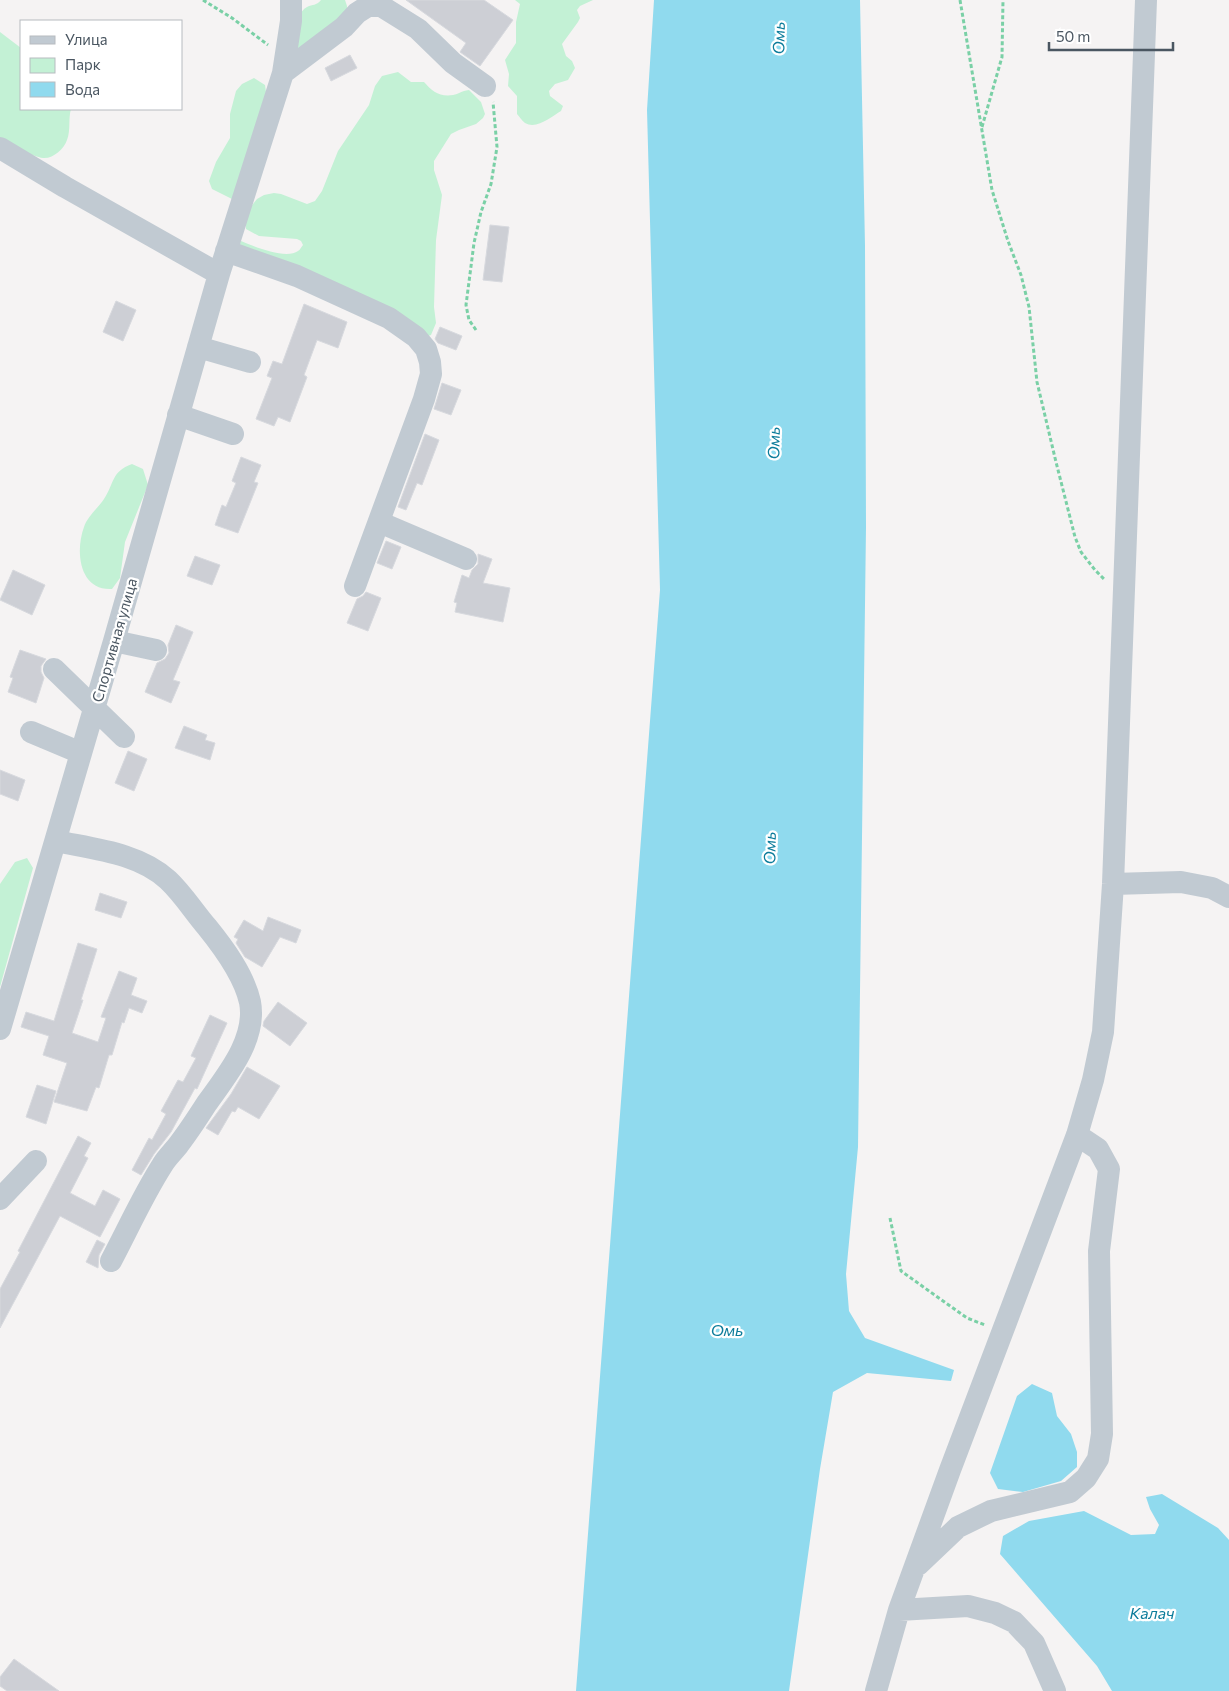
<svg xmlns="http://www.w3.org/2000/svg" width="1229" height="1691" viewBox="0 0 1229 1691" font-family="Commissioner,sans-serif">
  <rect width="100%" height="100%" fill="#f5f3f3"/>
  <path fill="#c3f1d5" d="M321,0H345L347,6V13L298,51C297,40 295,12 307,7C313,4 316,6 321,0Z
    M515,0H593L580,6L577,10L580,18L578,22L562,44L566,56L572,61L575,68L568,80L555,84L549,91L550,96L563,106L561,111C552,116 537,130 525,123C522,121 519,116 517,114V96L508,86L509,74L505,60L516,43V22L520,4Z
    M0,32L21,48V109H71C68,119 71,130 67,140C64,149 53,159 43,158C33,157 9,144 0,138Z
    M398,72L411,82H424C432,91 439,97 453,95C459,94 461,91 469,90L481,102L485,114L483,118L476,124L459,130L451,134L434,161V170L442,195L436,240L434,307L436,323L431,335L423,338L237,248L241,241C253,246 286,260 298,251C300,250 301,247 303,245L301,241L297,239L259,236L246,229L245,220L249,209L257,199L264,195L274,193L281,194L307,204L315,201L322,191L338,151L369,105L375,86L382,76Z
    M254,78L265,85L266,92L234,200L212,189L209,181L216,162L230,138V114L236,91L242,84Z
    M132,464L143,469L148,485L125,542L120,578L112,589C79,591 75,551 84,527C87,517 98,508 104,499C115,482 111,472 132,464Z
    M27,858L33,868L0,987V884L15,862Z"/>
  <path fill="#90daee" d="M654,0H860L865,246L866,527L858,1147L846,1274L849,1311L865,1338L954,1370L951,1381L867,1373L833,1392L820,1469L789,1691H576L660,590L647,110Z
    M1032,1384L1052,1393L1057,1416L1071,1434L1077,1452V1467L1061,1481L1023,1492L998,1489L990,1473L1017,1396Z
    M1162,1494L1218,1528L1229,1540V1691H1112L1097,1666L1000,1554L1003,1536L1029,1521L1084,1511L1131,1535L1155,1534L1159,1525L1150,1509L1146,1497Z"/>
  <path fill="#cdcfd5" stroke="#d7d9de" d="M406,0H484L513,20L480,66L460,52L466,43Z
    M350,55L357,68L331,81L325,68Z
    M490,225L509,227L502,282L483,280Z
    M116,301L136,310L123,341L103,332Z
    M304,304L347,322L338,348L317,340L304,375L307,377L290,422L278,417L274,426L256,419L272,378L267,376L273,361L282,364Z
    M440,327L462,336L456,350L438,343L435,339Z
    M442,383L461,390L451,415L434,409Z
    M425,434L439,440L422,485L417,483L406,510L398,507Z
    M241,457L261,465L254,482L258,483L238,533L215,525L222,505L226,507L236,483L232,481Z
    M386,541L401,547L392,569L377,563Z
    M478,554L492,559L483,583L510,588L503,622L455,612L457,603L454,602L462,575L469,578L472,570L478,564Z
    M195,556L220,565L212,585L187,576Z
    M13,570L45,585L32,615L0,600Z
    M366,592L381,598L368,631L347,623L357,599L363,596Z
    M176,625L193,632L173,680L180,682L171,703L145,692L157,663L165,659L169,653L168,645Z
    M20,650L46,659L41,666V672L44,678L36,703L8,692L13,678L10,677Z
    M184,726L207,735L205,740L215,743L210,760L175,748Z
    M128,751L147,759L134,791L115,783Z
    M0,770L25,780L18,801L0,794Z
    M100,893L127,902L121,918L95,910Z
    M268,917L301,930L296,943L280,937L262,967L245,957L236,943L238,939L234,937L244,920L263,931Z
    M78,943L97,949L81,1000H83L72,1033L98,1042L106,1018L101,1017L119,971L137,978L131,995L147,1001L142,1013L129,1008L124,1023L122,1022L112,1055H109L99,1088L96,1087L87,1111L54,1102L67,1063L43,1055L49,1036L21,1027L26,1012L54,1021Z
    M278,1002L307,1023L290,1046L263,1026L264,1021Z
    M210,1015L227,1023L197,1089L195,1088L171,1132L154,1154L141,1175L132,1170L149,1138L152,1140L166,1114L161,1111L178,1080L183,1082L196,1058L191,1056Z
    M247,1067L280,1086L259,1119L238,1107L235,1112L232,1111L218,1135L206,1128L231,1094Z
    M37,1085L56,1091L46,1124L26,1117Z
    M78,1136L91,1143L84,1156L88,1158L70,1193L95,1206L103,1190L120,1199L100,1237L60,1216L0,1328V1289L20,1252L18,1251Z
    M97,1240L105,1244L99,1255L98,1268L86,1262Z
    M14,1659L59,1691H7L0,1686V1677Z"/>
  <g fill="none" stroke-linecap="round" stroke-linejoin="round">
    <path stroke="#7ad0a6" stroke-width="3" stroke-dasharray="4 2.5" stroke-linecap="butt" d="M203,0L232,18L268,45
      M960,0L992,190L1008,241L1021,275L1029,307L1037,382L1056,462L1075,537L1081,552L1095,570L1105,580
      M982,127L1002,57L1003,0
      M476,330L469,320L466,305L474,243L481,212L491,184L497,147L493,102
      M890,1218L901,1271L967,1318L985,1325"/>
    <path stroke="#c1cad2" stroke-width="22" d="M283,73L344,27L357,13L368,6H381L418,29L453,63L485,86
      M0,148L65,187L219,274
      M226,251L297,276L389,318L416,337L426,349L430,362L431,374L424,399L355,586
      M198,347L250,362
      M178,415L233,434
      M379,522L466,559
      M114,641L156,650
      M54,669L124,737
      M31,732L81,753
      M56,841C94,849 139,853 168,880C183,894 194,912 207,927C224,948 244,975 250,1002C257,1039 227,1075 207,1103C198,1117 189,1131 179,1144C174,1151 167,1157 163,1164C143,1195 128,1229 111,1261
      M1113,884L1181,882L1212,888L1229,897
      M0,1029L114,641L219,274L283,73L291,21V0
      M0,1199L36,1161
      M918,1565L958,1527L991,1511L1070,1492L1086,1478L1098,1459L1102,1434L1099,1251L1109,1169L1098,1149L1077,1135
      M899,1610L968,1606L995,1613L1014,1622L1034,1643L1055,1691
      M876,1691L899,1610L950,1470L1077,1135L1093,1080L1103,1032L1113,884L1146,0"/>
  </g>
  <g text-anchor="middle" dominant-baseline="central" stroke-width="4.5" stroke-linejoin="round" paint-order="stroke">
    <g font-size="15" fill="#4a5661" stroke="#fff">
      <text transform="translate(114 640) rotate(-74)">Спортивная улица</text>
    </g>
    <g font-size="16" font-style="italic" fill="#0c7c9b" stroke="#fff">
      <text transform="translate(778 38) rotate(-89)">Омь</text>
      <text transform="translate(773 443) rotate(-89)">Омь</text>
      <text transform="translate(769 848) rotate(-89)">Омь</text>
      <text x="727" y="1329">Омь</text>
      <text x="1152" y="1612">Калач</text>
    </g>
  </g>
  <rect x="20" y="20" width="162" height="90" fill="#ffffff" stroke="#b7bbc0"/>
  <rect x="30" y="36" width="25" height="8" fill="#c1cad2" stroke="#b7bbc0"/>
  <text x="65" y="45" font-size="15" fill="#4a5661">Улица</text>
  <rect x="30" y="58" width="25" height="15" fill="#c3f1d5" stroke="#b7bbc0"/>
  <text x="65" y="70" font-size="15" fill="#4a5661">Парк</text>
  <rect x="30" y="82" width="25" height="15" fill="#90daee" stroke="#b7bbc0"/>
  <text x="65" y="95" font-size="15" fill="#4a5661">Вода</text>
  <path d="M1049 42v8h124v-8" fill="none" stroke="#4a5661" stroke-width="2.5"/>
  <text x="1056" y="42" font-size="15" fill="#4a5661" stroke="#ffffff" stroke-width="4" paint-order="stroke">50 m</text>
</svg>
